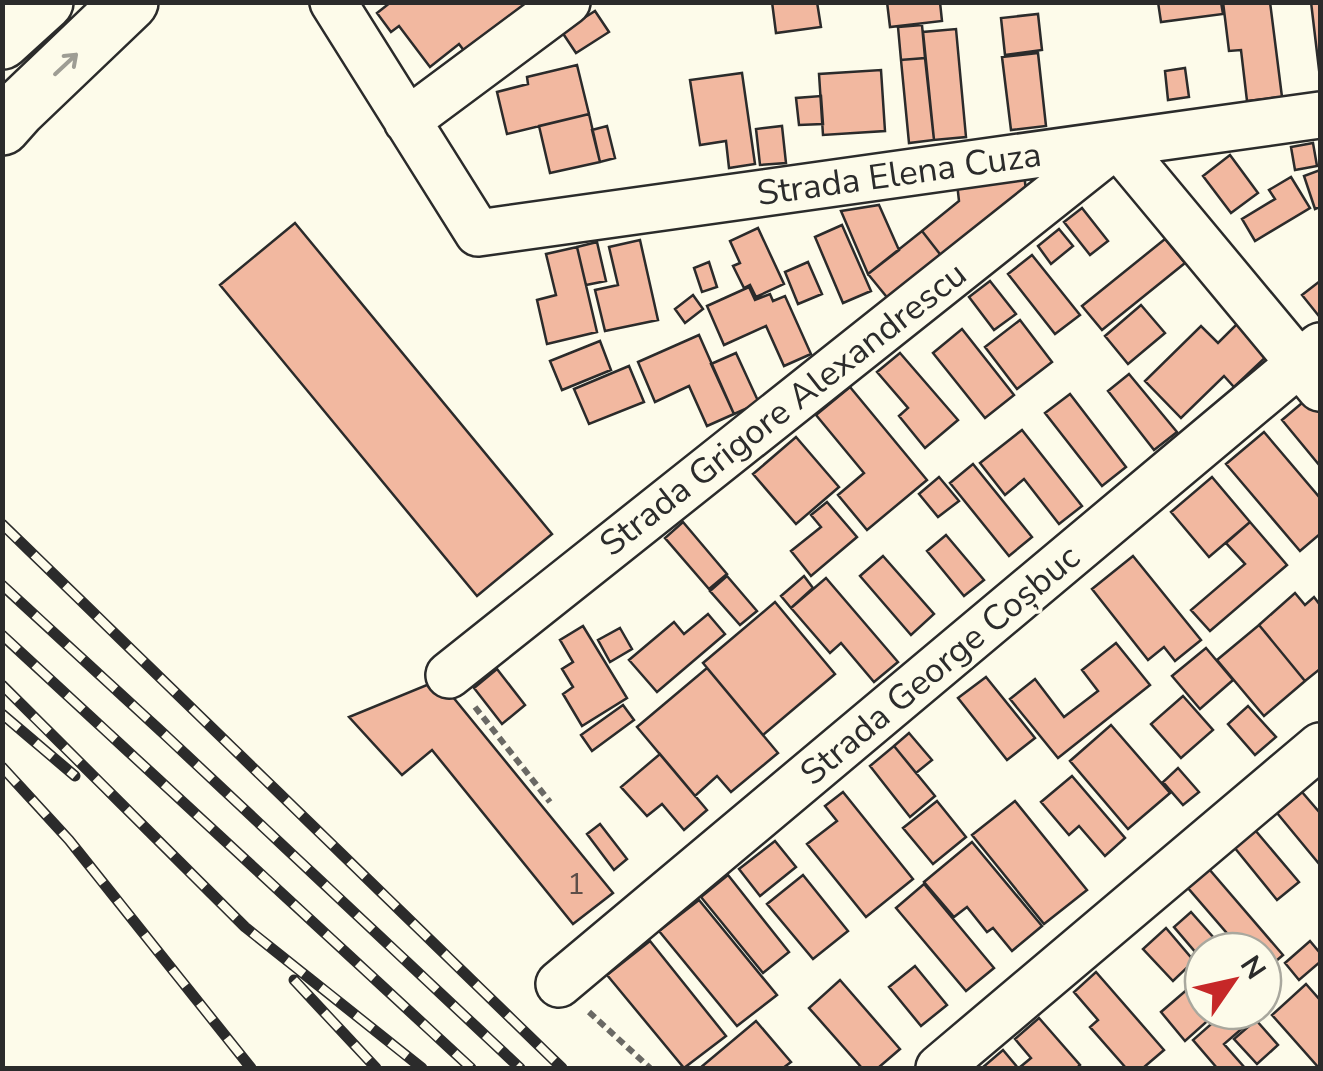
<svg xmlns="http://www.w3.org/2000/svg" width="1323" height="1071" viewBox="0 0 1323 1071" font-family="'Nunito Sans',sans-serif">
  <rect width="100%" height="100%" fill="#fdfbea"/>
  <path fill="#f2b8a0" stroke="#2b2b2b" stroke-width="2.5" d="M391,2H529L465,52L459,44L430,67L399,26L391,32L377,13Z
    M772,2H817L821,27L776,33Z
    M887,2H940L942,21L890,27Z
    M1158,2H1221L1223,14L1161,22Z
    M1223,2H1270L1282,97L1247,101L1241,50L1229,51Z
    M1311,2H1320V78Z
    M595,11L609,32L576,53L562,32Z
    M1038,14L1042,50L1005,55L1001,18Z
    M922,25L925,58L901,60L898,27Z
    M956,29L966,137L934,140L923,32Z
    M1038,53L1046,126L1011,130L1002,57Z
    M925,58L934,140L909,143L901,60Z
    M577,65L589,114L507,134L497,92L528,84L527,77Z
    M1185,68L1189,97L1168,100L1165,71Z
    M881,70L885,131L823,135L819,74Z
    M742,73L755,164L729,168L726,141L700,145L690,80Z
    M821,96L823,124L799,125L796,98Z
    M589,114L600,162L550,173L539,126Z
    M607,126L615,158L600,162L592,130Z
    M782,126L786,163L760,165L756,129Z
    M1313,143L1317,166L1295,170L1291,147Z
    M1230,155L1258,193L1231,213L1203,176Z
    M1320,170V207L1315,209L1304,176Z
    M1024,173L1026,191L943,258L922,231L959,201L957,183Z
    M1291,177L1310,208L1255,241L1242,219L1275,199L1269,190Z
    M879,205L899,250L868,274L841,211Z
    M1082,208L1108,241L1090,255L1064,222Z
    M295,223L552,534L477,596L220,285Z
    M842,225L871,291L843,303L815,237Z
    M758,228L784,284L756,297L750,285L744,288L733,266L740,263L730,241Z
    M1059,229L1073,246L1051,264L1038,246Z
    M922,231L943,258L890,301L868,274Z
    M1165,239L1185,263L1102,330L1082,306Z
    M640,240L658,320L605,331L595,290L618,285L609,247Z
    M597,242L606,281L586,285L577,247Z
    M577,247L597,332L547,344L537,300L556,295L546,254Z
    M1032,255L1080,315L1055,334L1008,274Z
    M709,262L717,287L702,292L694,268Z
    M808,262L822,294L798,304L785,272Z
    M990,281L1016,314L994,330L969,297Z
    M1320,281V313L1318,315L1302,295Z
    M749,287L755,300L770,294L773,301L785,296L811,354L784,366L766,326L724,345L707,306Z
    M693,295L703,309L685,323L675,309Z
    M1141,305L1165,333L1128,364L1105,336Z
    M1020,320L1052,362L1017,389L985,347Z
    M1238,323L1269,354L1234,387L1224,376L1181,418L1145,381L1201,326L1218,343Z
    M962,329L1014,395L985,418L933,353Z
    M699,335L734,414L707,426L689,386L655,402L638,362Z
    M600,341L611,370L562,390L550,361Z
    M736,353L759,403L734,414L711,364Z
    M900,353L958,420L925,448L899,416L908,408L877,372Z
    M629,366L644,402L589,424L574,389Z
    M1129,374L1177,432L1154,450L1108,391Z
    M850,387L927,480L867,530L838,495L864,473L816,415Z
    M1070,394L1126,467L1102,486L1045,413Z
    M1309,397L1320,411V466L1282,420Z
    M1022,430L1082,506L1059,524L1024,479L1005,495L980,463Z
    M1264,432L1320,498V534L1300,551L1226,464Z
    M796,437L839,487L796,524L753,474Z
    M973,464L1032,537L1009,556L950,483Z
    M939,477L959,501L938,517L919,494Z
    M1212,477L1250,522L1209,557L1171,512Z
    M827,502L857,537L811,576L791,551L821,527L811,515Z
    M683,522L727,574L709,589L665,538Z
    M1250,522L1287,565L1210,631L1191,610L1245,564L1226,543Z
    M946,535L984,580L964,596L927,551Z
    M883,556L934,614L911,635L860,576Z
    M1133,556L1201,640L1175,661L1164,647L1148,660L1092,589Z
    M727,576L757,611L740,625L710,591Z
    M804,576L813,588L791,608L781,596Z
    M826,578L898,662L874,682L841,643L830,653L791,608Z
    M1295,593L1305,605L1314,597L1320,605V669L1305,681L1259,625Z
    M775,602L835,674L763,735L703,663Z
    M708,614L725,634L657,692L629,660L674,622L684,634Z
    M1259,625L1305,681L1264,716L1217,660Z
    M583,626L627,698L582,726L563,694L573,687L562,669L573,662L560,640Z
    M620,628L632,649L610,662L598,640Z
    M1116,643L1150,685L1058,758L1010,699L1035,679L1064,717L1098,691L1082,670Z
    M1206,648L1233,680L1200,709L1172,676Z
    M707,668L778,753L731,792L717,776L695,796L637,727Z
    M497,669L525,705L502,724L474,688Z
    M986,677L1035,738L1007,760L958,698Z
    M439,680L613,893L573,924L432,750L402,775L349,717Z
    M1183,696L1213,730L1181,758L1151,724Z
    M623,705L634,720L592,751L581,735Z
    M1248,706L1276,737L1255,755L1228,724Z
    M1111,725L1170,793L1128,829L1070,761Z
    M909,733L932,760L916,773L894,746Z
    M894,746L935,796L910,817L870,766Z
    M660,754L707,810L684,830L662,804L647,816L621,787Z
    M1178,768L1199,792L1183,805L1163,782Z
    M1072,776L1125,838L1105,856L1079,826L1069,835L1041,802Z
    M843,792L913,879L866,917L807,844L837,821L825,806Z
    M1302,792L1320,813V865L1277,813Z
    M937,801L966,837L933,864L903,828Z
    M1015,801L1087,890L1044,924L972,835Z
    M600,824L627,859L614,870L587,834Z
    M1255,830L1299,882L1277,900L1234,847Z
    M775,841L796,867L760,896L739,869Z
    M972,842L1042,926L1012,951L993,928L987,932L967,907L954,917L924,882Z
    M1209,869L1283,955L1263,972V951H1203V961L1174,927L1191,912L1222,947L1231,938L1188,888Z
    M728,875L789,952L763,973L701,897Z
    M803,875L848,931L813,959L767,904Z
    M924,884L994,968L966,991L896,908Z
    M699,900L777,995L737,1026L659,931Z
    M1166,928L1194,961L1173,981L1143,949Z
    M650,941L726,1036L684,1068L607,975Z
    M1310,941L1320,953V962L1299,980L1285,963Z
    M915,966L947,1005L921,1026L889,987Z
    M1096,972L1164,1050L1143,1068H1126L1090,1027L1098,1020L1074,992Z
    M840,980L900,1049L878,1068H862L809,1008Z
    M1306,984L1320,1000V1066L1319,1068L1272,1015Z
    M1190,987L1203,1002V1011H1210L1214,1015L1185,1041L1161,1012Z
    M1226,1011H1247L1253,1019L1224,1044L1245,1068H1217L1193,1040Z
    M1039,1018L1080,1065L1077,1068H1019L1031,1058L1015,1039Z
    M1256,1020L1278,1045L1257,1064L1234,1039Z
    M756,1021L791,1062L783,1068H700Z
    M1003,1050L1018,1068H982Z"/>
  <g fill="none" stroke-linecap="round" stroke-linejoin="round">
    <g stroke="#2b2b2b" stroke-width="50">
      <path id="minor" d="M333,2L478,233L1320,115
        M407,121L567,2
        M449,675L1117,144L1320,388
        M559,984L1320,346
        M939,1068L1320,746"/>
    </g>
    <g stroke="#2b2b2b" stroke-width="60">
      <path id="major" d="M2,41L45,2
        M2,127L18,109L130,2"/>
    </g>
    <path stroke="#6a6964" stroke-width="6" stroke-dasharray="8 5" stroke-linecap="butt" d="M475,707L550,802
      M589,1012L650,1068"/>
    <use href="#minor" stroke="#fdfbea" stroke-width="45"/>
    <use href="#major" stroke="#fdfbea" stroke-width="55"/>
    <g stroke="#2b2b2b" stroke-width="11">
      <path id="rail" d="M2,524L562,1068
        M2,585L164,734L520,1068
        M2,635L471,1068
        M2,685L245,927L422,1068
        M2,714L75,776
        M2,767L69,840L251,1068
        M294,980L376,1068"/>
    </g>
    <use href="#rail" stroke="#fdfbea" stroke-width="8" stroke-dasharray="22" stroke-linecap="butt"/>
  </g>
  <defs><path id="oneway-shaft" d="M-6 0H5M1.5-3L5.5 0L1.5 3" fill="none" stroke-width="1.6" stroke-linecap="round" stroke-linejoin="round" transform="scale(2.5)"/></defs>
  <use stroke="#9e9d94" href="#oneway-shaft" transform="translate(66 64) rotate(-43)"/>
  <g text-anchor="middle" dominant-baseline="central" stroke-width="8" stroke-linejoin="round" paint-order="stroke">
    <g font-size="30" fill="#5d4e48">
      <text x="576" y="884">1</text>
    </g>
    <g font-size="35" fill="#2b2b2b" stroke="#fdfbea">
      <text transform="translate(899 174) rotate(-8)">Strada Elena Cuza</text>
      <text transform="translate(783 409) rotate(-38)">Strada Grigore Alexandrescu</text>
      <text transform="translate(940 665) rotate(-40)">Strada George Coșbuc</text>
    </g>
  </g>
  <rect width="1323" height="1071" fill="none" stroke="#2b2b2b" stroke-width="10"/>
  <g transform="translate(1233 981) rotate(56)"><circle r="48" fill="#fdfbea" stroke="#a9a89e" stroke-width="2.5"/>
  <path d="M0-8L18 38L0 25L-18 38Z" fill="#c62828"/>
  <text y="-15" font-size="28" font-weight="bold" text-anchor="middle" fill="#2b2b2b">N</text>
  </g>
</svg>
